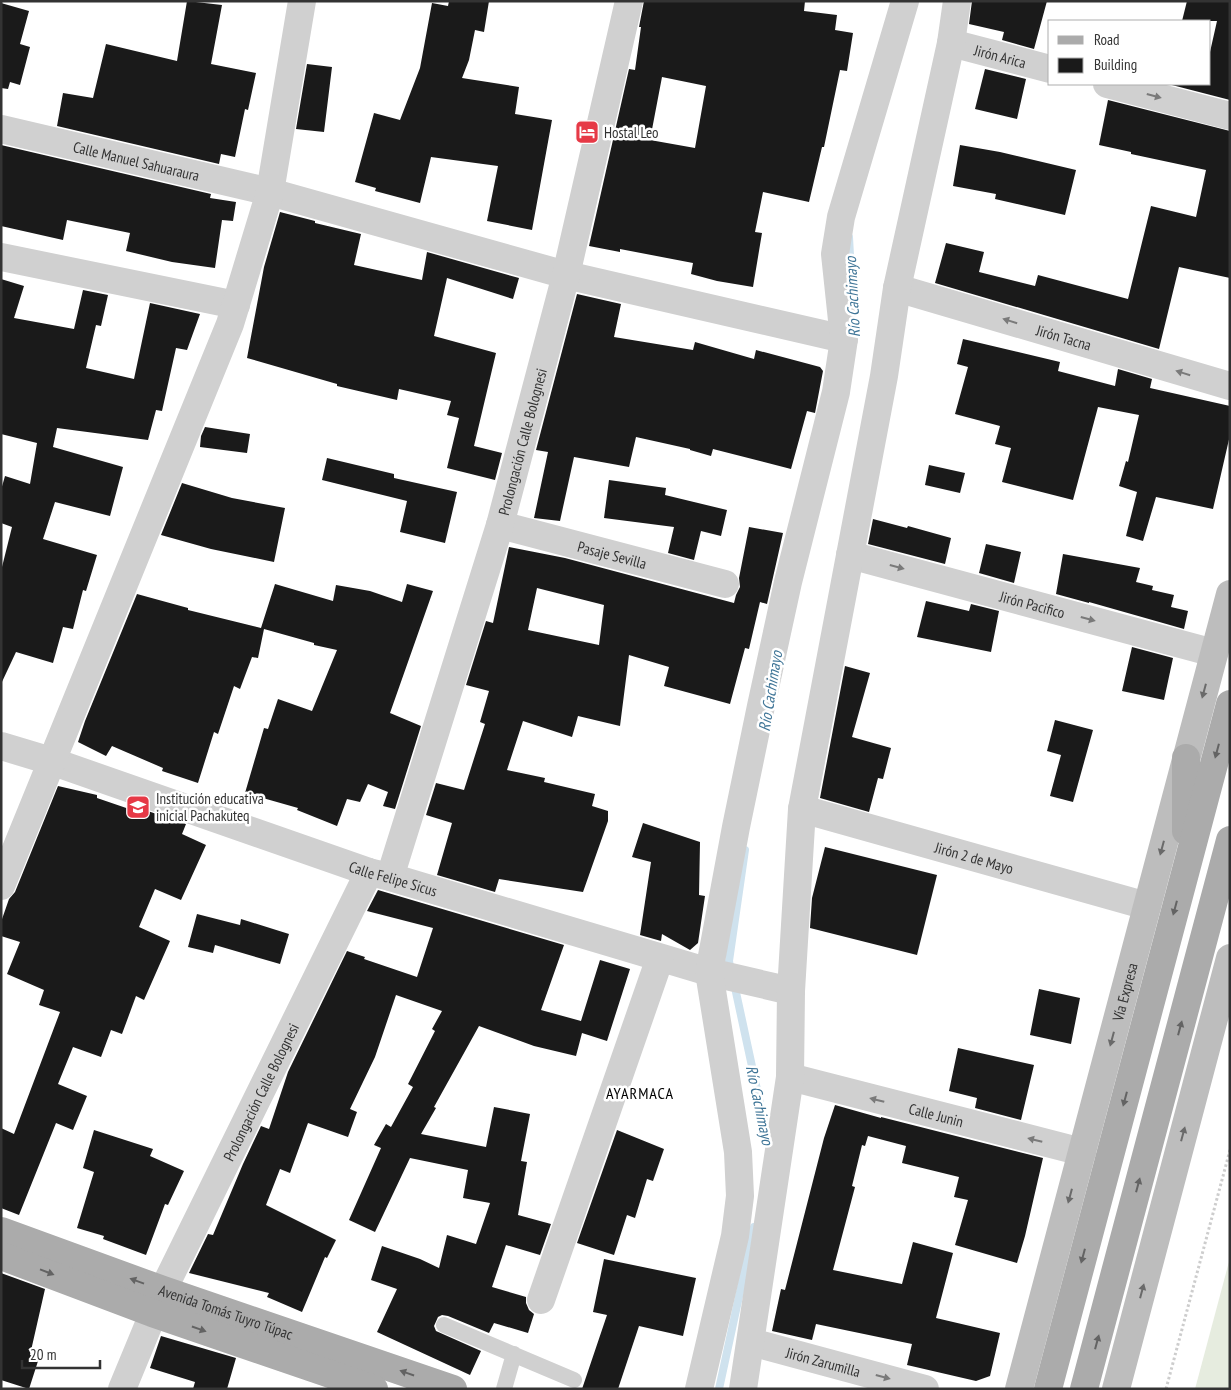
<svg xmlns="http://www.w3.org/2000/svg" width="1231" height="1390" viewBox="0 0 1231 1390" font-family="'PT Sans Narrow',sans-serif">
  <rect width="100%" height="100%" fill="#fff"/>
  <path fill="#e6ecdf" d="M1230,1258V1389H1195Z"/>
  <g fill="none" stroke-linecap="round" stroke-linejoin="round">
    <path stroke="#cfe2ee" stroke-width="8" d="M849,237L852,293
      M731,972L729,961L745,850
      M734,983L769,1145
      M719,1389L754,1227"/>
  </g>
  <path fill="#1a1a1a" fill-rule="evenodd" d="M187,1L222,5L211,64L256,73L248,110L245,109L235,157L221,154L219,164L57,126L63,93L93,98L106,44L177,61Z
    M449,1H489L484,32L475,30L469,60L462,78L519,87L515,114L552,120L532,230L487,221L498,166L431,157L420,203L375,191L376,188L355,182L374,113L400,120L420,68L432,3L448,6Z
    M644,1H805L804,11L837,15L835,30L853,33L847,71L840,70L824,147H822L809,202L763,192L755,232L762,233L753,287L717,281L691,274L693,263L620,249V252L589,246L629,69L635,70L641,27H639ZM662,77L706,86L695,148L650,140Z
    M972,1H1047L1034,49L1002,40L1004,32L969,24Z
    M1187,1H1230V100L1168,84H1210V52L1217,21H1182Z
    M1,3L29,11L20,44L30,47L20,85L10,82L8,89L1,88Z
    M307,64L332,67L324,132L296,129Z
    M985,69L1026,79L1017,119L975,109Z
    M1108,100L1230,131V278L1179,267L1159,349L935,283L946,243L984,252L979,272L1035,286L1038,275L1128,299L1151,206L1196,217L1206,170L1131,154V152L1099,145Z
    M1,145L211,194L210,198L236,202L233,221L222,220L215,268L172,262L126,251L130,233L67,220L63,240L1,226Z
    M960,145L1000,152L1076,170L1065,215L995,199L996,194L953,186Z
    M280,212L315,221V223L361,234L354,265L422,280L427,252L519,278L513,299L447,278L434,336L496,353L474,446L502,453L495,480L447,468L459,418L447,415L451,401L399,389L397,400L337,386V384L247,358L264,267Z
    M1,279L24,286L14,318L74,329L83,290L108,295L101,326L96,325L86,368L134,379L150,303L200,314L187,350L176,348L162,411L156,410L148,440L57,428L53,447L123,467L110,516L55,502L43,539L97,555L86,591L83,590L73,629L63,627L53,663L16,652L1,684V571L12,527L1,523V490L5,476L30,484L37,443L1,434Z
    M577,294L621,304L614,337L693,350L695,342L754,359L756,350L820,367L823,371L815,413L807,411L791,469L713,449L711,456L690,450V449L636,437L629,467L574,457L560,521L534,518L548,452L536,450Z
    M963,339L1060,362L1058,371L1115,386L1118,369L1152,379L1150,388L1230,406V435L1213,509L1156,497L1143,541L1126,536L1137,492L1119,486L1126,461L1128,462L1139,415L1098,407L1073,500L1002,482L1011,448L995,444L1000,426L955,414L968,367L957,364Z
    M205,427L250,434L247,453L200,447L201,436Z
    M327,458L394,474V478L457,492L445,543L400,532L407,501L322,480Z
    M929,465L965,473L960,493L925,485Z
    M609,480L666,488L665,495L727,510L721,536L701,531L694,560L668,553L674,527L604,518Z
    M182,483L232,498L285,508L274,562L211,549L161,535Z
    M873,519L907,528L908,526L951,538L945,564L868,544Z
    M749,527L783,533L767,604L760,602L749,649L745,648L730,704L664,686L669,667L629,655L620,726L578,716L572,737L523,721L507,770L545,778L544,782L595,794L592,806L608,811V821L583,892L499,879L495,892L437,875L452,823L426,815L436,783L464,790L485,724L480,722L489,691L466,685L486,621L493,623L509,547L565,558L734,603L736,595L740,587L739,578ZM537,588L604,605L599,645L528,630Z
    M986,544L1021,552L1014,583L979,573Z
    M1063,554L1140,568L1136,582L1153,586L1152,590L1174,595L1171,607L1188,611L1184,629L1089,602V603L1056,594Z
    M275,584L333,601L336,585L370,591L402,602L407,584L433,591L390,713L421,726L395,809L383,806L388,792L368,784L360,802L347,799L337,826L297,810L298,808L245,793L264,728L268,729L278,699L312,711L337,650L314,645V643L264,629L258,658L252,657L240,689L234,686L218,734L214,732L198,783L162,771L163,768L112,746L106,756L78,742L85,721L137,594L188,608V610L261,628Z
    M926,601L969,611L971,604L999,611L991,652L917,637Z
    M1132,647L1173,658L1164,700L1122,691Z
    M845,666L870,673L852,737L891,748L883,779L878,778L869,812L820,798Z
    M1055,720L1093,730L1073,802L1050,796L1061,755L1047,751Z
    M58,786L97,795V798L135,811L136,807L186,824L182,834L206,845L181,900L155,889L139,927L170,941L144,1000L136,996L122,1034L111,1030L101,1057L73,1047L58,1084L87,1096L73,1130L56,1123L19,1215L1,1208V1128L14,1134L60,1012L39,1005L44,990L7,974L20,942L1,936V922L9,899L15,892Z
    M643,823L700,842L699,895L705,896L698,943L690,950L662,934L661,941L640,935L651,862L632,857Z
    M825,847L937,875L917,955L810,928L812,898Z
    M378,890L564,945L541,1010L581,1021L600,960L630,969L607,1041L582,1033L576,1056L534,1046L479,1026L434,1107L436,1108L421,1134L486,1147L494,1107L530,1114L521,1161L527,1162L518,1215L551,1224L540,1255L506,1245L492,1287L526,1297V1303L529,1310L534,1314L528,1333L494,1323L489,1333L448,1316L442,1315L438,1317L434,1326L436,1331L481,1351L470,1375L377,1332L397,1289L371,1280L382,1246L420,1259L439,1268L447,1235L476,1244L490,1203L463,1198L468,1170L410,1158L375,1232L349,1220L381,1148L374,1145L386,1124L391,1127L413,1087L408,1084L435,1031L432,1029L442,1011L396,995L375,1057L350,1109L357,1112L348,1137L308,1123L290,1173L280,1169L266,1205L336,1240L327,1258L325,1257L302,1312L267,1297L269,1293L189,1273L208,1234L213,1235L243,1164L261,1126L269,1129L288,1072L347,951L365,957L364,959L417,977L433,928L367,911Z
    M197,914L240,925L241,919L289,934L280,964L215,945L213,953L188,947Z
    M1039,989L1080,998L1071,1044L1030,1035Z
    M958,1048L1034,1065L1021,1120L975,1108L977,1098L949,1091Z
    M835,1105L881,1118V1117L1043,1158L1025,1236L1017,1263L955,1245L968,1200L954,1197L959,1177L902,1163L906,1146L868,1136L865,1146L862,1145L852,1186L855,1187L833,1270L902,1284L913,1242L953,1253L936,1318L1000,1333L990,1376L976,1381L907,1365L912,1344L816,1324L812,1340L772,1331L781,1289L785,1290L824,1138Z
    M94,1130L153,1149L150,1156L184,1171L168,1205L165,1204L146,1255L103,1239L104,1236L77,1228L94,1172L83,1168Z
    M617,1130L664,1149L653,1181L647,1179L635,1218L627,1215L614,1255L577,1243Z
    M604,1259L696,1278L683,1336L639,1326L618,1389H582L607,1315L593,1312Z
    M1,1273L45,1289L30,1355L39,1358L29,1389L1,1380Z
    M161,1336L236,1358L227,1389H193L195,1382L150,1368Z"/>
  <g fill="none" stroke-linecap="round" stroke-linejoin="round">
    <path stroke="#cdcdcd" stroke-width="3" stroke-dasharray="2.5 2.5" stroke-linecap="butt" d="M1166,1389L1230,1150"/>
    <path stroke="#d0d0d0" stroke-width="16" d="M444,1325L574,1380
      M504,1389L514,1354"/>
    <g stroke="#d0d0d0" stroke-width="28">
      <path id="s1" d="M951,43L1050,69"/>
      <path d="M1107,84L1230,116"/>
      <path id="s2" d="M1,129L270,192L566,275L844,339"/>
      <path d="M1,257L236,305"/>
      <path id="s3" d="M897,288L1230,386"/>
      <path id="s4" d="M500,525L725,584"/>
      <path id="s5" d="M850,555L1214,653"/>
      <path id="s6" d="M1,746L51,761L369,872L390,877L709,972L791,991"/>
      <path id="s7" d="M802,809L1147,906"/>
      <path id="s8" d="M390,877L500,525L566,275L629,1"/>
      <path d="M1,886L230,324L270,192L302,1"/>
      <path id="s9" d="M790,1077L1082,1152"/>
      <path d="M541,1300L660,958"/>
      <path id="s10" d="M751,1342L925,1389"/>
      <path id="s11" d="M122,1389L163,1290L369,872"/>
      <path d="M699,1389L735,1236L740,1196L738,1152L709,972L736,827L761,706L788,582L836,392L844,339L835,254L841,217L905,1"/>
      <path d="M743,1389L790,1077L791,991L802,809L884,376L897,288L951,43L957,1"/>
    </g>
    <g stroke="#bdbdbd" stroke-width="28">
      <path id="s12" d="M1019,1389L1230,594"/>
      <path d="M1116,1389L1230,958"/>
    </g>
    <g stroke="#ababab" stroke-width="28">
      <path d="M1186,831V758"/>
      <path id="s13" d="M1,1231L163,1290L453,1389"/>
      <path d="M1,1256L152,1313L374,1389"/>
      <path d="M1048,1389L1230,704"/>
      <path d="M1084,1389L1230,840"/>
    </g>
  </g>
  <defs><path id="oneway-solid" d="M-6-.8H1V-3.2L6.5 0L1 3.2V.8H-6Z" transform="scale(1.25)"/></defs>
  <g fill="#7a7a7a">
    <use href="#oneway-solid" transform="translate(1154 96) rotate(15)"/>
    <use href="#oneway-solid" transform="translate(1010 321) rotate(-163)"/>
    <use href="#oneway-solid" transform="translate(1183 373) rotate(-163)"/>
    <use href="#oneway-solid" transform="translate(897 567) rotate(15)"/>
    <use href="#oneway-solid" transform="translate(1088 619) rotate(15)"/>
    <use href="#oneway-solid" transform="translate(877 1100) rotate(-166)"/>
    <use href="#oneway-solid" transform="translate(1035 1140) rotate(-166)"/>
    <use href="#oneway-solid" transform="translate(883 1377) rotate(15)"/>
  </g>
  <g fill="#6a6a6a">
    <use href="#oneway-solid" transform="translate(1204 691) rotate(105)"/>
    <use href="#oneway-solid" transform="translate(1162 848) rotate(105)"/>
    <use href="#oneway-solid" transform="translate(1112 1039) rotate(105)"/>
    <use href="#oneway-solid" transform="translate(1183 1134) rotate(-75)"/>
    <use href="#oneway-solid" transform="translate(1070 1196) rotate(105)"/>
    <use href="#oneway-solid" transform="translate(1142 1291) rotate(-75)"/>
  </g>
  <g fill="#636363">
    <use href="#oneway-solid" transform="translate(1217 751) rotate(105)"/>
    <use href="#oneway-solid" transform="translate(1175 908) rotate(105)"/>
    <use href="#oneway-solid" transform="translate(1180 1028) rotate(-75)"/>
    <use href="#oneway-solid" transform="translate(1125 1099) rotate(105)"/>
    <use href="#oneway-solid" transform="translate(1138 1185) rotate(-75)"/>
    <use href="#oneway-solid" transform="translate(1083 1256) rotate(105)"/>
    <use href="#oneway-solid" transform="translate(47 1272) rotate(21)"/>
    <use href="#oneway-solid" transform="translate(137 1281) rotate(-160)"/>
    <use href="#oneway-solid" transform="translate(199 1329) rotate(19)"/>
    <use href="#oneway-solid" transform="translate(1097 1342) rotate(-75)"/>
    <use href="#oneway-solid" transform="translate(407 1373) rotate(-161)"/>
  </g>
  <defs>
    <g id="hotel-square" transform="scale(1.25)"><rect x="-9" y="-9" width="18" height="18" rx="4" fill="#e63946" stroke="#fff"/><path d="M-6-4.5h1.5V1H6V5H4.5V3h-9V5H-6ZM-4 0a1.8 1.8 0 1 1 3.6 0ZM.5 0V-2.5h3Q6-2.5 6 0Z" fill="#fff"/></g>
    <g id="school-square" transform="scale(1.25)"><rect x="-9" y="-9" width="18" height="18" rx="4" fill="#e63946" stroke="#fff"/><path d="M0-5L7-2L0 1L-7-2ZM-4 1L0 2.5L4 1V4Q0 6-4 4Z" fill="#fff"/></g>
  </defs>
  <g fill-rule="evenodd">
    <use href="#hotel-square" x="587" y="132"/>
    <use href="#school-square" x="138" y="807"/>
  </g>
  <g text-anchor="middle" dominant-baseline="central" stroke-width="5" stroke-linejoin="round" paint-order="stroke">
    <g font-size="15" fill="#333" stroke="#fff">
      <text stroke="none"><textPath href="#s1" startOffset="51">Jirón Arica</textPath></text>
      <text stroke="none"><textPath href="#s2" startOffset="139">Calle Manuel Sahuaraura</textPath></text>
      <text stroke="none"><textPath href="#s3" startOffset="174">Jirón Tacna</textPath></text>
      <text stroke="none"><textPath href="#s8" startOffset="455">Prolongación Calle Bolognesi</textPath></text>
      <text stroke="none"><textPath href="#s4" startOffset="116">Pasaje Sevilla</textPath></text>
      <text stroke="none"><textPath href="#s5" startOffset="189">Jirón Pacifico</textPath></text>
      <text stroke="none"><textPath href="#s7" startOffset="179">Jirón 2 de Mayo</textPath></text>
      <text stroke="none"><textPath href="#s6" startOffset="414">Calle Felipe Sicus</textPath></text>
      <text stroke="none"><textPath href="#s12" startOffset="411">Vía Expresa</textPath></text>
      <text stroke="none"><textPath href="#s11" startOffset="328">Prolongación Calle Bolognesi</textPath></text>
      <text stroke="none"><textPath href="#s9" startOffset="151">Calle Junin</textPath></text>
      <text stroke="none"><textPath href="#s13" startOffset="239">Avenida Tomás Tuyro Túpac</textPath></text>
      <text stroke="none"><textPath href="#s10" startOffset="75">Jirón Zarumilla</textPath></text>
    </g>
    <g font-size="15" fill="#333" stroke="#fff" text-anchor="start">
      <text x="604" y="132">Hostal Leo</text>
      <text x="156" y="798">Institución educativa<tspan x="156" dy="17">inicial Pachakuteq</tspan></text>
    </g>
    <g font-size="16" font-style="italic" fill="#3f7597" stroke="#fff">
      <text transform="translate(852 297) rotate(-93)">Río Cachimayo</text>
      <text transform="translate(770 691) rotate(-81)">Río Cachimayo</text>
      <text transform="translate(760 1105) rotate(78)">Río Cachimayo</text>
    </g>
    <g font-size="16" letter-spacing="1" fill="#000" stroke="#fff">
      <text x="640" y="1093">AYARMACA</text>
    </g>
  </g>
  <rect width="1231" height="1390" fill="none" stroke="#333333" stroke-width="5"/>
  <rect x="1048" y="20" width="162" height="65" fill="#ffffff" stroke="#adadad"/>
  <rect x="1058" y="36" width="25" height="8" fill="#ababab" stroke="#adadad"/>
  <text x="1094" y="45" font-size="15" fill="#333333">Road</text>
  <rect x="1058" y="58" width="25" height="15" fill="#1a1a1a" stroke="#adadad"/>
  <text x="1094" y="70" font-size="15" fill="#333333">Building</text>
  <path d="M22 1360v8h78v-8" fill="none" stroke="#333333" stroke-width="2.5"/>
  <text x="30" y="1360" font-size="15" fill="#333333" stroke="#ffffff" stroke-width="4" paint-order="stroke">20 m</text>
</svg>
